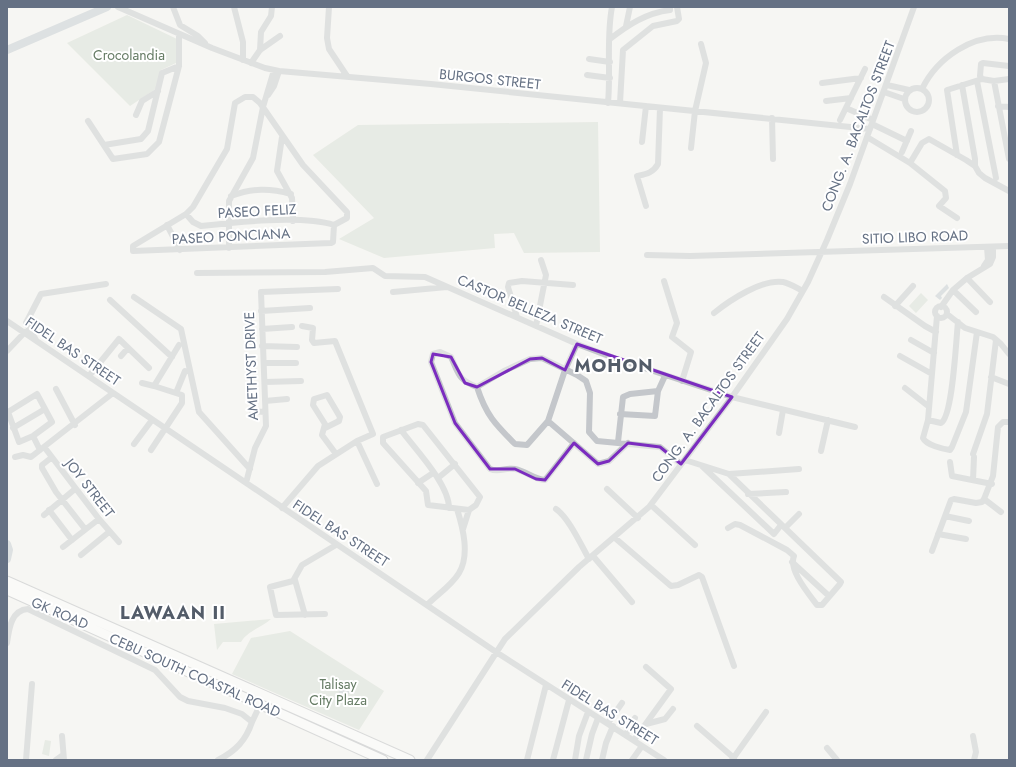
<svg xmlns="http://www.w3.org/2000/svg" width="1016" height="767" viewBox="0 0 1016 767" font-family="Jost,sans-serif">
  <rect width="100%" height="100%" fill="#f6f6f3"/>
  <path fill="#d6ddd4" d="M127,15L177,39L176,63L161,70L157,88L130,106L67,43Z
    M598,122L600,252L524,253L514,233L494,234L495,248L384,258L339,239L374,218L313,155L358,125Z
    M921,293L928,300L916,313L909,306Z
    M271,619C261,628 247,631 241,642H223L217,650L214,624Z
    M290,631L384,691L359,730L232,674L251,638Z
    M45,740L51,741L49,756L42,754Z"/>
  <path fill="#bfc7ce" d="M947,284L949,288L941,296L942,298L940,300L935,296Z
    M339 692a5 5 0 1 1 10 0a5 5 0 1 1-10 0Z"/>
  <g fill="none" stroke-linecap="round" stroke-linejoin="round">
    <path stroke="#bfc7ce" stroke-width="8" d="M7,50L107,7
      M7,544L9,550L7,559"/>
    <g stroke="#b7b9bd" stroke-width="11">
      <path id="highway" d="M7,581L410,760
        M7,590L383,760"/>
    </g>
    <path stroke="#c4c7cb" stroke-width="6" d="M118,7L212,48L265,68L279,71L431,84L870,129
      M173,7L180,25L198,36L205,43
      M234,7L243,42V60
      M329,7L327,38L329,49L347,76
      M626,26L630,7
      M610,39C628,25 646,13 670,10V7
      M260,50L261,32L271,16L272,7
      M589,59L610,62
      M251,63L260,50L280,36
      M587,75L610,78
      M982,79L980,76L981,64L983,63L1009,66
      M977,81L996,178
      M994,81L1009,159
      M822,83L861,78
      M887,85L909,90
      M962,85L975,159V166
      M905 100a12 12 0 1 1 24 0a12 12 0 1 1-24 0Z
      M922,89C937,58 974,32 1009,39
      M884,92L904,99
      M268,95L274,86L279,71
      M245,97H253L260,103L303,165L347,212V218L334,225L333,242L331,243L133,251V246L186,214L193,207L227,149L235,103Z
      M826,101L851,98
      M608,103C611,71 606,38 612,7
      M620,103L623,50L653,26L677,21L679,19L677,7
      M998,106L1009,107
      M846,108L873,120
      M136,115L142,101L158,91
      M772,118L773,159
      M840,120L865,69
      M88,121L113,159L147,154L159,142L179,66V34
      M872,124L907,141
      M282,137L277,171L292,198L293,221
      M867,137L910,163L945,191L946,198L939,206L957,218
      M642,142L646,106
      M104,145L141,139L148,131L162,73L179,66
      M691,148L695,111L706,63L701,44
      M902,152L911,131
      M957,155L947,90L982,79L994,81L1009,79
      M910,163L922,143L929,139L966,160L975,166L979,173L985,178L1009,191
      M231,196C252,188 270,188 291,194
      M646,206L637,176C646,174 653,173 658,164L660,108
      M186,214L193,222L201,226C236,222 301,215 334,225
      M167,225L180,250
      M229,248V201L253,158L263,107L274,70
      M647,255L690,256L1009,246
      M984,266L988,260L987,247
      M197,273L325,272L373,268L385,276L425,277L577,344L614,358L732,397L855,427
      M967,278L990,302
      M664,281L677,323L672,337L691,352L682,381
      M953,290L976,312
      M393,292L447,287
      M134,297L181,329L199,412L250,469
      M884,297L925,326L936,332
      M110,300L172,357
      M895,306L913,286
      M935 312a6 6 0 1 1 12 0a6 6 0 1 1-12 0Z
      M941,307L953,290L967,278L990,264L993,257V247
      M261,311L310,308
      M714,313C730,300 762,279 783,282C789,283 797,288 803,291
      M947,314L965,328L993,337L1001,344L1009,354
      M937,316L928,420L923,438C926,445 943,449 950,450L952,447L966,412L977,332
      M517,317L508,287L509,283L522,281L573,285
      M7,321L496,652L664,760
      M536,326L546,275L541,260
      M262,329L292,327
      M36,340L26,323L41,294L106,284
      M911,340L934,353
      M262,346L297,347
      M7,351L25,332
      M121,356L128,348
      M900,356L932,374
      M264,363H296
      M89,376L119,339L149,368
      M991,377L1009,384
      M265,382L301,381
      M142,383L154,386
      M477,387L504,371L530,359L542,358L577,375L586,381L590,393L589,432L597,441L660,447L681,464
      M905,388L928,406
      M56,389L75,425
      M176,393L185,371
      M37,394L52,422L33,436L19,442L8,412Z
      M265,401L287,399
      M252,411L265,412
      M620,414L655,416L658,391L664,378
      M928,420L941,423C953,416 956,339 958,322
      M548,421L598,464L609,461L628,443
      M13,428L45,409
      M325,428L339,421L340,417L327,395L314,399L313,405L325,424L322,435L336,454
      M401,430C415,449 449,484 449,508
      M779,433L783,410
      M33,436L40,450
      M357,441L377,484
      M618,442L623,397L630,394L658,391
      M574,443L545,480C533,479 526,471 515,469C506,467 499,473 490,469L455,423L431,362L433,354L440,352L451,357C459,374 458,380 477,387C486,415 495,424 515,444L527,445L548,421L565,370L577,344
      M134,444L152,420
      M45,448L99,519L119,542
      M151,450L182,403V395L154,386L179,345
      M821,451L828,420
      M973,454L987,414L996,340
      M15,457L23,455L31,457L113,393
      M51,458L42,465V468L56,492L85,529
      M685,460L729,474L841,582L840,584L822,605H817C809,594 788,570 794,556L787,550L740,525L735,524L728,528
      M950,462L952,476L992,484
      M702,466L774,534L781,525
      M729,474L799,469
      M438,478L455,464
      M973,480L974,457
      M246,483L255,448L266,426L261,292L338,289
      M418,483L433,473
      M607,489L638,518
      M748,494L786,492
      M984,499L1001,512
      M651,505L695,545
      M282,508L318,466L357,441L373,434L335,341L314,343L312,340L313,328L302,326
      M556,509C569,518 581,545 589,559
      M49,510L72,540
      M44,515L75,489
      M945,516L969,521
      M785,528L799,514
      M463,529L469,510L476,505L480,497L423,425L418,424L383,437V443L426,491L428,505L469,510
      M938,534L966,539
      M615,538L671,586L678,585L699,575L702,577L734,666
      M63,547L99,519
      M932,551L951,500L954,499L976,503L982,502L984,499L993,476L998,427L1003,422H1009
      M81,555L109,532
      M593,556L632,602
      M792,562L829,596
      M295,580L305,615
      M428,604C437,595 452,585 459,573C470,555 463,528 457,509
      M325,614L276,615L270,587L293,581L302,565L336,545
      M7,643C9,629 11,610 28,609L155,670L180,697L188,701L225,708L242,714L252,722L260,705
      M608,723L622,703
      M646,724L665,719L673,709
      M697,726L734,758
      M626,734L635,718
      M62,736L64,760
      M973,736L976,752L974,760
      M634,740L671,689L646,667
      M827,748L837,760
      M26,760L32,684
      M56,760L63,755
      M218,760C236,751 246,740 252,722
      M427,760L505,639L579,567L649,507L732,397L787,319L808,282L827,240L850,184L914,7
      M527,760L546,685
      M553,760L569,700
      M575,760L579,736L588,712
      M586,760L592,734L598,718
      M602,760L606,743L613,726
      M632,760L642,746
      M732,760L766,712"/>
    <use href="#highway" stroke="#fff" stroke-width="9"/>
  </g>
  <path d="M0 0H1016V767H0ZM577,344L732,397L681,464L660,447L628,443L609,461L598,464L574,443L545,480L536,479L515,469H490L455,423L431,362L433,354L451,357L465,383L477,387L530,359L542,358L565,370Z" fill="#f6f6f3" fill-opacity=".55" fill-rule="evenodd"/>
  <path fill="none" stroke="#7b2cbf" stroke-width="3" stroke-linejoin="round" d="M577,344L732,397L681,464L660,447L628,443L609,461L598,464L574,443L545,480L536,479L515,469H490L455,423L431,362L433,354L451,357L465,383L477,387L530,359L542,358L565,370Z"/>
  <g text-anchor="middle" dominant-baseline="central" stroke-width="4" stroke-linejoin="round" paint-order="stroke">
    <g font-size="14" fill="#657b64" stroke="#fff">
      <text x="129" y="55">Crocolandia</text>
      <text x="338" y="684">Talisay<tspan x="338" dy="16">City Plaza</tspan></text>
    </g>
    <g font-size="14" fill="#657184" stroke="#fff">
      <text transform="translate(490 79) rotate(6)">BURGOS STREET</text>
      <text transform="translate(858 126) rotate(-69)">CONG. A. BACALTOS STREET</text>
      <text transform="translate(257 211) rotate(-3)">PASEO FELIZ</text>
      <text transform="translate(231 236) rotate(-3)">PASEO PONCIANA</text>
      <text transform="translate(915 237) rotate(-2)">SITIO LIBO ROAD</text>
      <text transform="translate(530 309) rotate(23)">CASTOR BELLEZA STREET</text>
      <text transform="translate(73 351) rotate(34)">FIDEL BAS STREET</text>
      <text transform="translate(251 366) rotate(-92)">AMETHYST DRIVE</text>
      <text transform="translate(708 407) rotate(-54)">CONG. A. BACALTOS STREET</text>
      <text transform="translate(90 488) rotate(52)">JOY STREET</text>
      <text transform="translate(341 533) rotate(33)">FIDEL BAS STREET</text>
      <text transform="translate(60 613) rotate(23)">GK ROAD</text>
      <text transform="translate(195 675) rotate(24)">CEBU SOUTH COASTAL ROAD</text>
      <text transform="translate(610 712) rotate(32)">FIDEL BAS STREET</text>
    </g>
    <g font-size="18" font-weight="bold" letter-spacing="1" fill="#535c69" stroke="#fff">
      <text x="614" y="366">MOHON</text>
      <text x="173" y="613">LAWAAN II</text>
    </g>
  </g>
  <rect width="1016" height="767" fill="none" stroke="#657184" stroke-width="16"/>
</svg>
